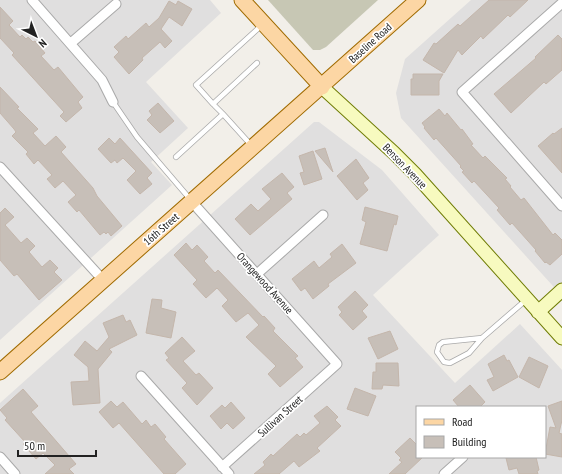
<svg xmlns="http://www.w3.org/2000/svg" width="562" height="474" viewBox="0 0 562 474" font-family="'PT Sans Narrow',sans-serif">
  <rect width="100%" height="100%" fill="#f2efe9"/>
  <path fill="#e0dfdf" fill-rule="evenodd" d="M0,0H210L221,13L146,82L188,128L151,162L172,185L0,340Z
    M471,0H562V296L401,118L396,93L405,59Z
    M314,122H319L382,170L439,235L373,295L455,383L520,324L562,370V474H0V403ZM417,407H545V457H417Z"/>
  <path fill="#c7c7b4" d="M268,0H378L326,47L320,50H313Z"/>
  <path fill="#c7bfb8" stroke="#c4b6ab" d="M489,0H528L510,17L508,15L483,39L481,36L462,55L458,50L444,73L423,60L434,43L436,44L458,24L460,26Z
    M169,1L176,5L178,1L192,9L182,26L169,17L161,29L172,41L165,48L160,42L142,58L143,60L129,74L114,57L119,52L114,47L126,36L128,39L146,23L149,27L159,18Z
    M0,7L13,21L9,25L20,37L22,35L26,39L28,37L33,42L35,41L45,53L41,56L54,70L58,67L83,97L78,102L82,108L66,122L60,116L64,112L12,55L14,53L0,38Z
    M558,35L562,39V70L546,84L544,82L511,113L494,94L536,58L535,57Z
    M413,74H443L439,81V95H411V79H413Z
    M0,87L19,107L17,108L38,129L33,133L45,146L56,136L66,147L61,152L93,188L97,196L122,226L111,236L108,232L106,234L104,232L100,235L79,210L77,212L68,202L76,195L63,181L55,188L47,179L52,175L38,160L34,164L26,154L28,152L12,136L16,132L14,129L0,113Z
    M158,103L174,121L160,133L147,120L152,115L149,111Z
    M439,109L445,116L447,113L461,130L462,129L473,144L471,145L483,158L485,156L507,178L505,179L511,186L510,187L521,200L524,198L553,235L555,233L562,240V254L550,265L546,262L545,263L535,251L536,250L512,223L510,225L497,210L499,208L474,181L472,183L462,172L464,171L460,167L461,166L436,138L434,140L424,128L425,127L422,123Z
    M562,128V173L538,146L553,133L554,134Z
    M109,138L115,144L120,138L152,173L147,178L152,184L140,194L127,180L136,171L123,158L117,163L115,160L111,163L98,149Z
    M325,148L333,172L315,151Z
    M313,151L322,179L304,185L300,173L304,172L299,156Z
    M356,159L369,178L363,183L368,190L357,200L337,176Z
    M282,173L294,187L287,193L292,199L250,235L235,219L251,204L258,211L271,199L262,189Z
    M365,207L398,216L396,225L394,224L387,251L360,244L366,222L362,220Z
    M5,208L14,217L5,225L21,243L27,238L35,246L29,252L42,267L50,260L58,268L54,272L62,280L39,300L17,274L14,276L0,260V213Z
    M186,243L192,250L197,245L208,257L204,261L215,273L218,270L263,317L264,316L275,328L273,331L298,356L295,358L303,367L280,387L268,374L276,366L246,337L259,325L248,313L236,322L222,306L228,300L217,288L206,298L193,284L197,280L174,255Z
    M342,244L356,263L328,284L329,286L313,299L305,288L301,291L292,279L314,261L319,268L332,257L330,254Z
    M355,291L368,305L362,311L367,317L353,330L339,315L342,312L338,307Z
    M152,299L162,300L161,308L176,312L171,338L146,333Z
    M123,315L126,322L130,320L137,335L109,349L112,352L98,369L100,403L73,405L71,382L89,381L88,367L74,355L85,341L97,351L109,337L103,323Z
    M390,331L398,349L378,359L368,338Z
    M182,337L195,351L183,361L196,375L199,373L213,388L197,405L182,388L187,383L166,360L169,358L165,353Z
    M504,355L507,361L509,360L518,377L493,391L487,380L494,377L488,364Z
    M529,357L548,366L539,388L519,377Z
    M376,363H398L399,386L383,385L382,389H372L373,372H376Z
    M470,385L485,402L480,407H459L453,400Z
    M355,388L376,396L368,416L347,409Z
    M23,389L38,406L31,412L76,464L69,469L74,474H45L55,465L43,453L36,459L23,444L25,442L5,420L7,418L0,410Z
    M111,401L117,407L123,402L142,424L146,420L151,427L155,424L166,437L164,439L186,464L175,474H164L119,423L113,428L99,412Z
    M562,401V420L559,433L562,434V457L545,454L550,427L556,428L548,406Z
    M231,402L245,418L233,429L227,423L221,429L210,416L222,405L225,408Z
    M327,406L338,417L335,420L341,426L317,448L320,451L299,467L294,461L279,474H254L265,465L263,462L271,454L273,456L297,434L300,437L304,433L306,435L320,423L314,416Z
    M410,438L417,445V457H423L405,474H389L402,462L399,460L401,458L395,452Z
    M511,457H536L539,470L537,471L538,474H519L517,468L509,470L506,458Z"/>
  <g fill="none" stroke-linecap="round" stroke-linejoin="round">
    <g stroke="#a9a9a9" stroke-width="6">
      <path id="lane" d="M257,63L213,104L196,85L262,25
        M113,102L137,137L190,199
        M223,114L251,145
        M176,157L223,114L213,104
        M482,338L469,353L450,363L444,362L437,352L439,345L443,342L482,338L526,300"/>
    </g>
    <g stroke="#a9a9a9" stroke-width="11">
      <path id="street" d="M32,0L102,80L113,102
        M562,3L462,92L562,206
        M71,43L116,4
        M0,167L103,280
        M192,202L337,364L222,467
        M257,274L323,215
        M141,376L229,474
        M0,457L15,474
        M444,474L463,457"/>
    </g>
    <g stroke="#707d05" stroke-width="15">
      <path id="secondary" d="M322,87L394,153L415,174L562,338
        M538,312L562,290"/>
    </g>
    <g stroke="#a06b00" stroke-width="17">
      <path id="primary" d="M242,0L322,87
        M0,372L418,0"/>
    </g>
    <use href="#lane" stroke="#fff" stroke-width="4.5"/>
    <use href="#street" stroke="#fff" stroke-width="9"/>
    <use href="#secondary" stroke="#f7fabf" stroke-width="13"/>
    <use href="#primary" stroke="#fcd6a4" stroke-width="15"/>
  </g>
  <g text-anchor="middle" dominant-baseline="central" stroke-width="3.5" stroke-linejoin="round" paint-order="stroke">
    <g font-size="11" fill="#222" stroke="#fff">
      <text transform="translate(370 43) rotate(-42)">Baseline Road</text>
      <text transform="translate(405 166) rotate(46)">Benson Avenue</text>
      <text transform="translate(161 229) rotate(-41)">16th Street</text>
      <text transform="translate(265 283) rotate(48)">Orangewood Avenue</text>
      <text transform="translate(280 416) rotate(-42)">Sullivan Street</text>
    </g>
  </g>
  <rect x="416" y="406" width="130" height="52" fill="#ffffff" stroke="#a7a7a7"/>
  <rect x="424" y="419" width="20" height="6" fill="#fcd6a4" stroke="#a7a7a7"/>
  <text x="452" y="426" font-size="12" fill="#222222">Road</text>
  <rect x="424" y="436" width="20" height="12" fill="#c7bfb8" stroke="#a7a7a7"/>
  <text x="452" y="446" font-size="12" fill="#222222">Building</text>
  <g transform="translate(36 36) rotate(138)" stroke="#ffffff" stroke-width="3" paint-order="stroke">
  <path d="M0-3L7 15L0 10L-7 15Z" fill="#222222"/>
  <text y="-6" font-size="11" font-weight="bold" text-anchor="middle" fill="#222222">N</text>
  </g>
  <path d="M18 450v6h78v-6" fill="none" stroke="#222222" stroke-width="2"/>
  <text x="24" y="450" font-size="12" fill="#222222" stroke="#ffffff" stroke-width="3" paint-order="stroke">50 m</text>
</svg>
